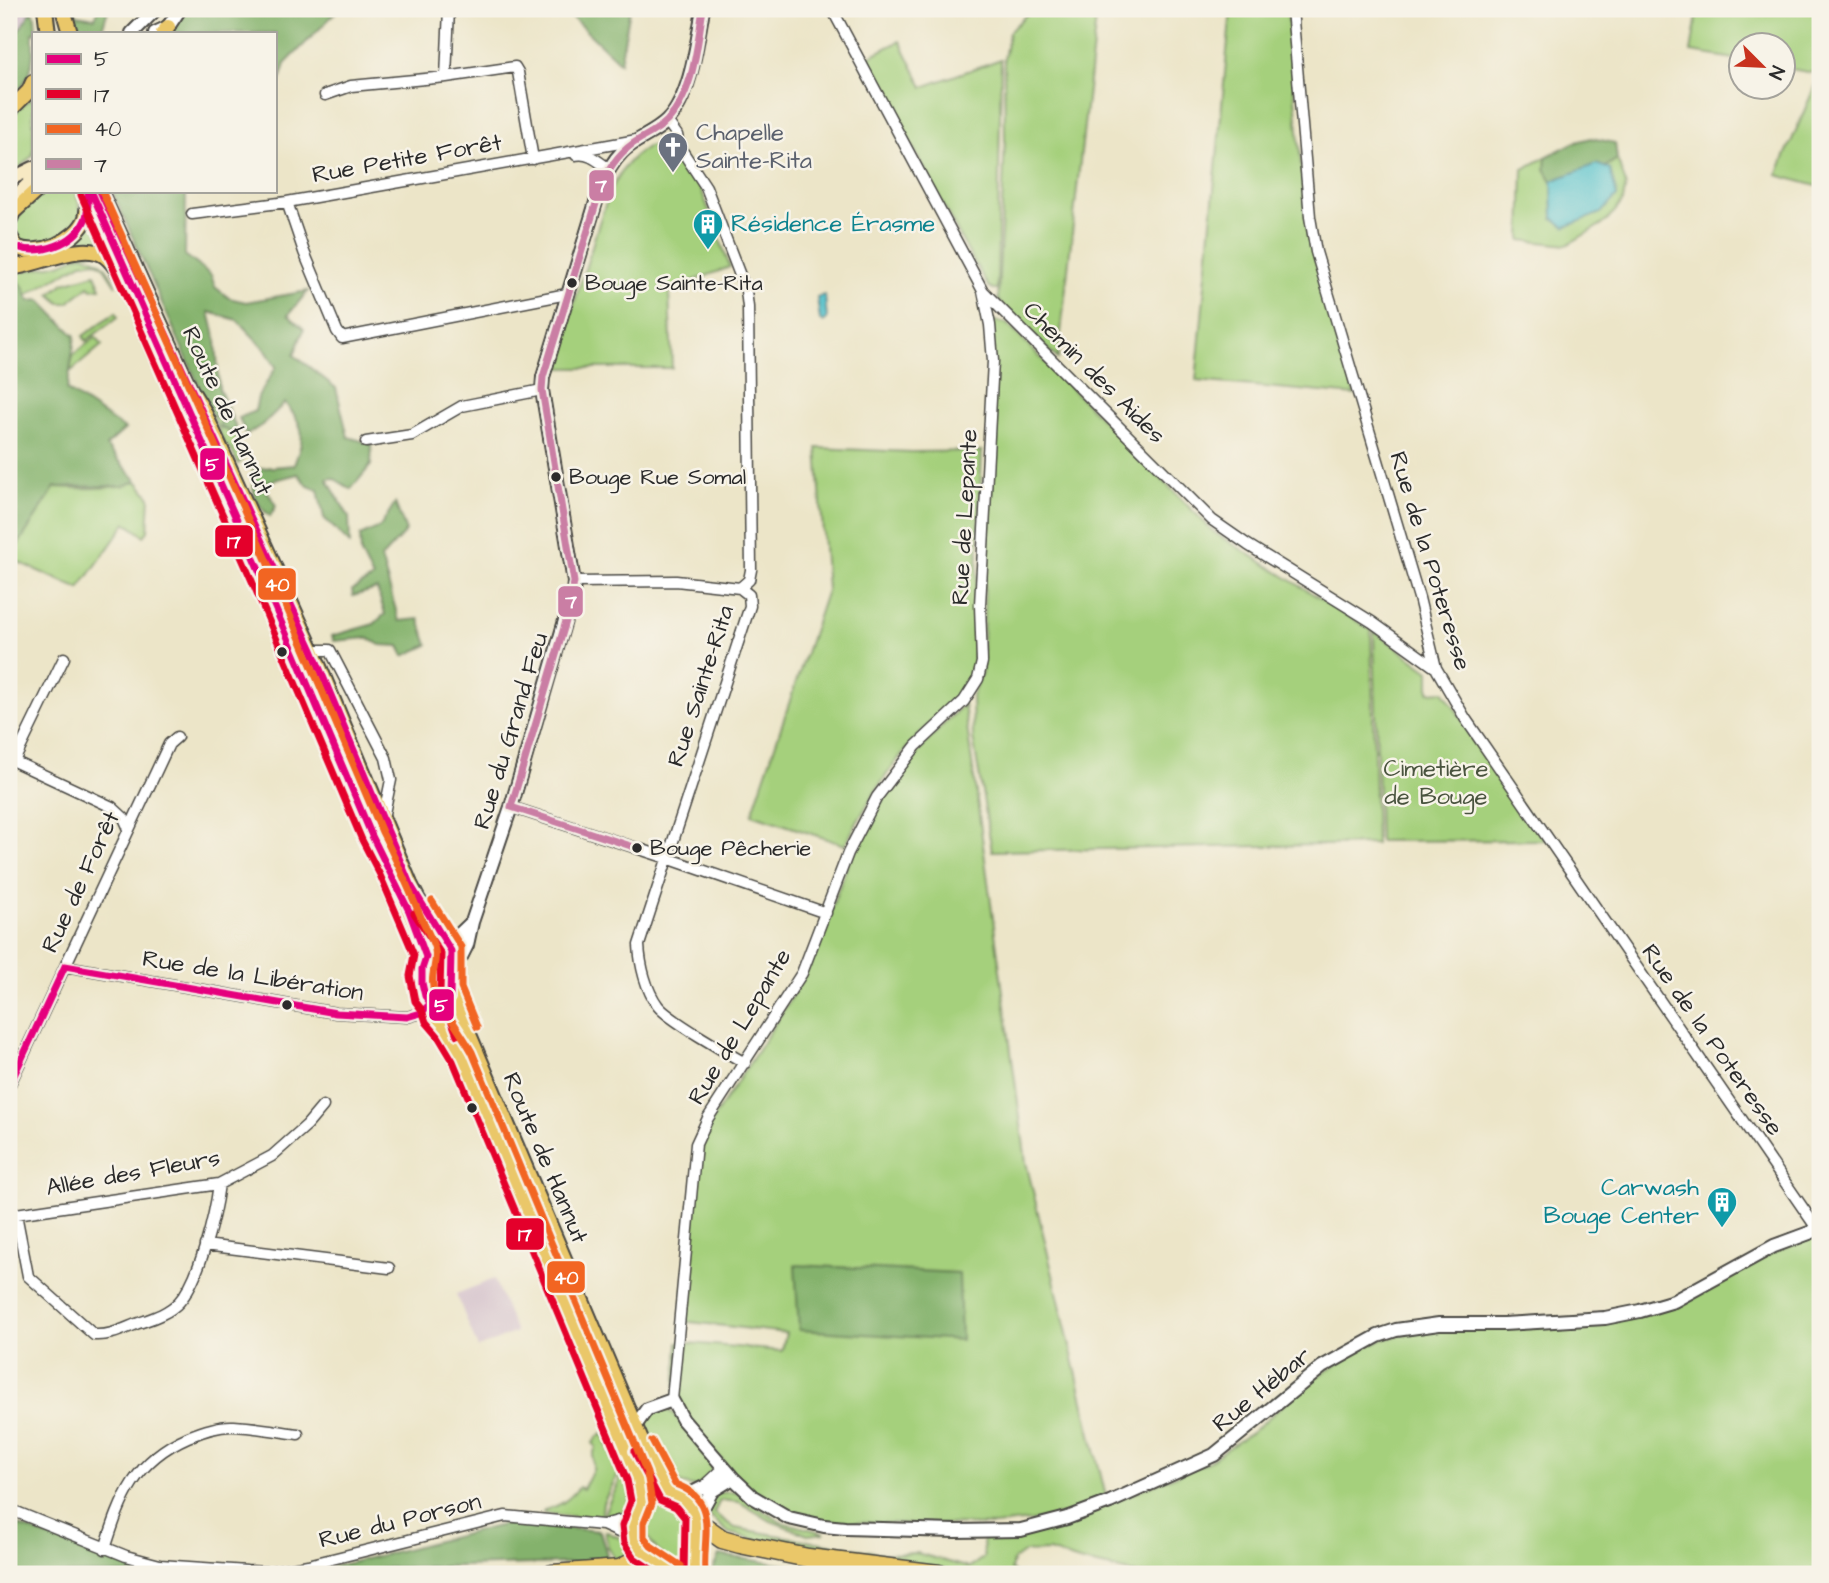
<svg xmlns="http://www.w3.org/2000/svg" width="1829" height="1583" viewBox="0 0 1829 1583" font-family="'Architects Daughter',sans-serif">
  <rect width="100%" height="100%" fill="#f7f3e8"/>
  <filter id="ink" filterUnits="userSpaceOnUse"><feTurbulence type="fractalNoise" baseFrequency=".0143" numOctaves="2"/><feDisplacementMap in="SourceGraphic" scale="14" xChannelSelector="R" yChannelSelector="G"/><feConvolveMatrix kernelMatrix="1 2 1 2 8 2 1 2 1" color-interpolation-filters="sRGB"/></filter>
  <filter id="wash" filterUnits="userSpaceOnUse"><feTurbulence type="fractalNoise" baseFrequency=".00686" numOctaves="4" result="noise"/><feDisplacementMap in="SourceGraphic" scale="28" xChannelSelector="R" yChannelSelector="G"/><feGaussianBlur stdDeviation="1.57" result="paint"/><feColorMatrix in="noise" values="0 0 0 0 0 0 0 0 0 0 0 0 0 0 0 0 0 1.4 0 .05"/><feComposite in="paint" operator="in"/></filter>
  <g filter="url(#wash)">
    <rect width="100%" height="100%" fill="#ece5c8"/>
    <path fill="#d1bdc9" d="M10,9H31L32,11L9,45Z
      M494,1279L516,1332L478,1348L456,1294Z"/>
    <path fill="#a5d07c" stroke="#687e54" stroke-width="2" d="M1032,9H1097L1058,359L998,300L1005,140L1004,59L1009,32Z
      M1231,9H1287L1307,231L1355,395L1196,381Z
      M1698,9H1820V187L1777,175L1820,74L1784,68V46H1742L1741,60L1691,52Z
      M900,41L923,87L1001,59L997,289H993L988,286L968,252L866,58Z
      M33,98V155L18,169L9,171V118L26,102Z
      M650,146L676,148L701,189L730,267L669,290L672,368H553C564,334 575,300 586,266C599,227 609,165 650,146Z
      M1546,157V169L1552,181L1553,218L1610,169L1605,167L1617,159L1626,184L1623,201L1607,221L1567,245L1521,240L1523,169Z
      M41,191H75C77,198 81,206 81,214C79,235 45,243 28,246C0,230 25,206 41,191Z
      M90,211L105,251L9,263V247L61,246Z
      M80,255C100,256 109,269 116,286L103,266L96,261L82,263L27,295L13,273L60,264Z
      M95,274L101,288L92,289L89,286L68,303H60L50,294L64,283Z
      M116,312L118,317L86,341L83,336Z
      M993,321L1006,323L1215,533L1371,630L1376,844L992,851L973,738L972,695L982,672Z
      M96,337L102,345L70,372L73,355Z
      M212,415L220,418V427L235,434L243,459L238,464L232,451L224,443Z
      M817,448L912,452L982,451L973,670C961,703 936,715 914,740C886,771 864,808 845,845L752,814L827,590Z
      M137,481L150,497L148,531L144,536L126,523L79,589L9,558L55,487C82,489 111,490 137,481Z
      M1374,631L1429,671V692L1443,691L1545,840L1379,841Z
      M964,704L1026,1162L1106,1497L1070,1513L1032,1521L995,1525L837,1522L802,1517L766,1501L736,1477L688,1420L675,1400L678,1342L782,1351L786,1333L682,1321L697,1155L704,1133C737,1081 773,1030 804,976C824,940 834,895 851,857C879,796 915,751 964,704Z
      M1820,1234V1574H1139L1079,1561L1049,1551L1026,1552L1013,1560L1011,1570L1018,1574H977L852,1555L805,1551L729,1533L705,1512L716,1493L735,1492L781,1522L825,1533L808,1535L771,1521L739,1502L720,1500L714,1513L735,1528L886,1554L917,1553L969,1568L984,1557L983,1538L1042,1530L1206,1463L1252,1432L1312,1380L1364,1347L1384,1339L1428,1329L1638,1317L1771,1253Z
      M663,1408L673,1413L712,1463L711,1474L696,1487C689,1485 681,1485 674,1481C662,1474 657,1462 651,1449C643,1431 642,1416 663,1408Z
      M604,1434L618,1474L603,1503L601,1520L543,1513L544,1510C560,1506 569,1500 579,1487L583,1489L593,1470V1455L596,1447L593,1443L598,1436Z
      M606,1434L613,1437C624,1464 651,1514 603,1520C606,1501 617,1492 620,1478C623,1465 611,1446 606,1434Z
      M659,1503C699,1500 687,1539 687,1563L678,1568L658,1551L643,1531C642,1517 647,1509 659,1503Z
      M605,1531L628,1542L630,1548L627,1558L616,1561L608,1547Z"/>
    <path fill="#84b26c" stroke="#586e4c" stroke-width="2" d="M67,9H75L77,15L95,18L99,9L108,10L101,33L81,32L71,23Z
      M187,9H339L285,64L275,96V33H167Z
      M563,9H630L620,63Z
      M32,11L35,16L36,33H33C33,67 34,76 9,100V45Z
      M1591,138L1615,143L1617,159L1605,167L1595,165L1552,181L1545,169L1546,157L1573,143Z
      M112,191H186L185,255L211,275L215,287L229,298L246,302L308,291L288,315L304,329L294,355L336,388L348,437L372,444L371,465L351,489L333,478L327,479L349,517L350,544L324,518L318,490L308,486L298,474L263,483L276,506L270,516C253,503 252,489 253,469L294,465C305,436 306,428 285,403L262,425L246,435L239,418L255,411L258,397L276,367L265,349L237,320L209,312L216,340L219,389L236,427L235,434L220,427V418L212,415Z
      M13,273L24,288L29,301L40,300L75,336L67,390L125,429L106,446L137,481L123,486L55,487L9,559V274Z
      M395,503L406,531L381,558L399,621L419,619L428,645L404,656L399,646L380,645L368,638L334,641L332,636L374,624L385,614L377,589L353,596L352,590L373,578L361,554L360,536L380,527Z
      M795,1265L959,1273L961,1340L799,1330Z
      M9,1522L81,1549L167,1574H9Z
      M510,1523L600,1531L609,1562L388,1568L362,1574H305Z
      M719,1555L844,1574H711Z"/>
    <path fill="#53c1cb" stroke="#3f767b" stroke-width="2" d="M1596,164L1610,169L1617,196L1601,213L1565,227L1553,218L1552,181Z
      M825,295L827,319L823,322L820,320L817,297Z"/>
  </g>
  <g filter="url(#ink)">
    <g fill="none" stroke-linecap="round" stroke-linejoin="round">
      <g stroke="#484743" stroke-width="13">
        <path id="minor" d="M832,9L983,291L1212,520L1248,545L1372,622L1436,668
          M1292,9L1310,217L1316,252L1419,598L1436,668L1465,718L1818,1230
          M446,77L449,9
          M325,95L351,86L446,77L515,67L518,72L533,159
          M667,121L677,135L679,146L706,187L746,291L748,307L751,570L749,580L740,588
          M576,155C589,152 599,162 609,169
          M287,202L304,252L337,331L342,338L567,294
          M192,214L287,202L637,140
          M366,442L412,435L462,406L542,390
          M574,582L676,581L740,588
          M740,588L749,595L750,606L639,945C640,965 646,990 658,1006C668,1019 727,1053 745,1063
          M312,650H330L386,758L391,780L383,818
          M9,759L112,807L124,818L129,829
          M14,761L64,658
          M511,807L667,858L826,913
          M65,966L336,1013L407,1017L421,1013L430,1004
          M9,1086L169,744L177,737
          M16,1214L28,1276L94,1335C110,1336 121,1330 136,1324C150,1319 168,1314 179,1302C200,1279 215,1215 219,1184
          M9,1215L219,1184L272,1156L307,1125L323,1106
          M205,1245L389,1268
          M672,1400L696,1144L708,1118L802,973L848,853L877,797L916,746L964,701L978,679L982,662L980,605L993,361L990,325L983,291
          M9,1509L126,1556L160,1565L247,1571L269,1572L308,1565L505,1516L603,1525L634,1539
          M603,1525L633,1517
          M105,1549C121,1498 135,1460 188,1437C202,1431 218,1425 234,1426C255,1427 277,1431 298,1434"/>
      </g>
      <g stroke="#484743" stroke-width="16">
        <path id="tertiary" d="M132,33L156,9
          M155,33L168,27L180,9
          M448,945L472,922
          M452,975L467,945L472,922L511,807L573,593L574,582L542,390L543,377L600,189C605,176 612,162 622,152C635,139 654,134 667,121C691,97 697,42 703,9
          M635,1426L647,1409L672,1400L683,1420L733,1478L753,1497L789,1518L824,1526L845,1528L955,1531L1021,1530L1067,1518L1110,1502L1214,1455L1322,1367L1378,1336L1396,1330L1439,1324H1503L1605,1318L1640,1311L1674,1301L1774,1246L1820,1229
          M688,1495L706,1486L724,1469
          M701,1511L712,1491L733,1478"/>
      </g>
      <g stroke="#484743" stroke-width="16">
        <path id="secondary" d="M9,177L17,176L33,168
          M9,203L33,179"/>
      </g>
      <g stroke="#484743" stroke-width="18">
        <path id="primary" d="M45,9L48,33
          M63,9L70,33
          M163,33L168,27
          M9,111L29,91L33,82
          M100,191L190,389L203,410L312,650L410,884L418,900L451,951V992L651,1464L668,1493
          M9,221L13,212L36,191
          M104,222L106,242L111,262
          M9,235L16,247C38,258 77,241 86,218C88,210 88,199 88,191
          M9,268C37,266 83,240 105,256C117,265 123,282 129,294
          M131,282L262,577L372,836L390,871L428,962C436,969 444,969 450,960
          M426,957C419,972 419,1010 443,1005L450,998L451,992
          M425,988L428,984L436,980L446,982L450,989
          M432,1005C436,1022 453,1040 462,1056L637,1477L642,1503
          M674,1574C664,1562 644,1559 636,1544C616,1508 672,1472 693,1510C703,1527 691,1552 695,1574"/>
      </g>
      <g stroke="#484743" stroke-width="21">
        <path id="motorway" d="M697,1521L722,1539L740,1544L808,1558L939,1574
          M552,1574L620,1569L633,1562L640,1550"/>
      </g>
      <use href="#minor" stroke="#fff" stroke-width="10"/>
      <use href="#tertiary" stroke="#fff" stroke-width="12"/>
      <use href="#secondary" stroke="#f7e9c3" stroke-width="12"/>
      <use href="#primary" stroke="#eac769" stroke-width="14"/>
      <use href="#motorway" stroke="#eac769" stroke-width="18"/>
      <g stroke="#f7f3e8" stroke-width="12">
        <path id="bus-1" d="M91,191L262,577L372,836L409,911L426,957L422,969V983L425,996L432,1005H443L450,998L451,951L410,884L312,650L100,191
          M9,235L16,247C40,255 74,245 85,220C89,211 88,200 88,191
          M65,966L336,1013L407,1017L421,1013L430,1004
          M9,1086L65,966"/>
      </g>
      <g stroke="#f7f3e8" stroke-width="12">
        <path id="bus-2" d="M81,195L252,581L362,840L380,875L414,955L410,976L415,1001L422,1010L426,1022L438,1036L453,1061L627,1480L631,1501L622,1526L624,1543L634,1558L658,1574
          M414,913L441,954L440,991L457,1035
          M634,1451L660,1500L676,1507L685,1518L684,1574"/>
      </g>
      <g stroke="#f7f3e8" stroke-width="12">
        <path id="bus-3" d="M102,191L272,573L382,832C396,859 408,887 420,915C425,927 432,938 435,950C438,964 428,978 435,993C446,1013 460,1031 472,1052L647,1473L652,1503L644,1523V1537L651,1546L681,1566
          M432,901L461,947V988L477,1027
          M652,1441L675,1484C720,1500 702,1537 705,1573"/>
      </g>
      <g stroke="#f7f3e8" stroke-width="12">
        <path id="bus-4" d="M511,807L569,611L574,582L542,390L543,377L602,184C610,165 621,150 640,139C649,134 659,129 667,121C694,93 697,46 703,9
          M511,807L637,848"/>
      </g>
      <use href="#bus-1" stroke="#e5007d" stroke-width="7"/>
      <use href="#bus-2" stroke="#e4002b" stroke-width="7"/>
      <use href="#bus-3" stroke="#f26522" stroke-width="7"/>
      <use href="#bus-4" stroke="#ca7ea4" stroke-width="7"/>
    </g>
  </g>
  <defs>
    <g id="church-pin" transform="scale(1.575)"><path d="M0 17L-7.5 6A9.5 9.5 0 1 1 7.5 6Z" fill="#6b7280" stroke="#f7f3e8"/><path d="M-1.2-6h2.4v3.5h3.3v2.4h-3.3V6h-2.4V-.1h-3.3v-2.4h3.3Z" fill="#fff"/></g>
    <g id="building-pin" transform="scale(1.575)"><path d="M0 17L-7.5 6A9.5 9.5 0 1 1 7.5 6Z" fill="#0f9aa8" stroke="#f7f3e8"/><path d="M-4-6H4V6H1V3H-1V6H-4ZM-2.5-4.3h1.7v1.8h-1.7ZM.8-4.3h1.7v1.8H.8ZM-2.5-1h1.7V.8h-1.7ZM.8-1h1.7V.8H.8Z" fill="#fff"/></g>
  </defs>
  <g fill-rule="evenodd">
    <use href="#church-pin" x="673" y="147"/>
    <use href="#building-pin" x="708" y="224"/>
    <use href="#building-pin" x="1722" y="1202"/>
  </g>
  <g fill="#2b2b2b" stroke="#f7f3e8" stroke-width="2.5">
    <circle cx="572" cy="283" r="6"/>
    <circle cx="556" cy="477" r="6"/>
    <circle cx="282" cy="652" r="6"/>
    <circle cx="637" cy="848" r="6"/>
    <circle cx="287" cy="1005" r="6"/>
    <circle cx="472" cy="1108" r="6"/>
  </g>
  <g text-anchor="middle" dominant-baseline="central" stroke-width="5" stroke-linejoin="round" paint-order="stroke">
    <g font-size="22" fill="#2b2b2b" stroke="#f7f3e8" text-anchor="start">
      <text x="585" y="283">Bouge Sainte-Rita</text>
      <text x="569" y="477">Bouge Rue Somal</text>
      <text x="650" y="848">Bouge Pêcherie</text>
    </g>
    <g font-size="24" fill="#5b616d" stroke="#f7f3e8" text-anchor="start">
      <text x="696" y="133">Chapelle<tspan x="696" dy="28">Sainte-Rita</tspan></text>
    </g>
    <g font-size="24" fill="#2b2b2b" stroke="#f7f3e8">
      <text transform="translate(407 159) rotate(-10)">Rue Petite Forêt</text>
      <text transform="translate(1094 373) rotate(45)">Chemin des Aides</text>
      <text transform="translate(227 411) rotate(65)">Route de Hannut</text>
      <text transform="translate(965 517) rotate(-87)">Rue de Lepante</text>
      <text transform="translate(1430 561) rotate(73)">Rue de la Poteresse</text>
      <text transform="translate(701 686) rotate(-72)">Rue Sainte-Rita</text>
      <text transform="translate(511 731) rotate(-73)">Rue du Grand Feu</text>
      <text transform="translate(81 882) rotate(-65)">Rue de Forêt</text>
      <text transform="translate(253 976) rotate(9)">Rue de la Libération</text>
      <text transform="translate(740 1027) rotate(-59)">Rue de Lepante</text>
      <text transform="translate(1712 1040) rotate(55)">Rue de la Poteresse</text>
      <text transform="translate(545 1158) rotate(67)">Route de Hannut</text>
      <text transform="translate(133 1173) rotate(-10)">Allée des Fleurs</text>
      <text transform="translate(1262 1390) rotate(-39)">Rue Hébar</text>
      <text transform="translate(400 1521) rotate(-14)">Rue du Porson</text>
    </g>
    <g font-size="24" fill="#0d838f" stroke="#f7f3e8" text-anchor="start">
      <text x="731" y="224">Résidence Érasme</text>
      <text x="1699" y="1188" text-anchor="end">Carwash<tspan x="1699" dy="28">Bouge Center</tspan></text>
    </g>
    <g font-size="24" fill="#4a543f" stroke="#f7f3e8">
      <text x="1436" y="769">Cimetière<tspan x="1436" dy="28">de Bouge</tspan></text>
    </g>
  </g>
  <g stroke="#f7f3e8" stroke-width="2.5">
    <rect x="588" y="169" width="27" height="33" rx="7" fill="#ca7ea4"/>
    <rect x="199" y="447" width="27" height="34" rx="7" fill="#e5007d"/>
    <rect x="214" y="524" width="40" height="34" rx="7" fill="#e4002b"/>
    <rect x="257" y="567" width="40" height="34" rx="7" fill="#f26522"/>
    <rect x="557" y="585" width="27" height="33" rx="7" fill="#ca7ea4"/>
    <rect x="428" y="988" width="27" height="34" rx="7" fill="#e5007d"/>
    <rect x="505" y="1217" width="40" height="34" rx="7" fill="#e4002b"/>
    <rect x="546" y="1260" width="40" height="34" rx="7" fill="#f26522"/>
  </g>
  <g font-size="19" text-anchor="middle" font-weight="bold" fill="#fff">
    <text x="601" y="192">7</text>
    <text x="212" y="471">5</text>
    <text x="234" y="548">17</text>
    <text x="277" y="591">40</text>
    <text x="571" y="608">7</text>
    <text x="441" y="1012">5</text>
    <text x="525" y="1241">17</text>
    <text x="566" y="1284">40</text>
  </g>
  <rect width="1829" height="1583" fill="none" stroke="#f7f3e8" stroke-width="35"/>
  <rect x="32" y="32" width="245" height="161" fill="#f7f3e8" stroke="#a5a39c" stroke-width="2"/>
  <rect x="46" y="54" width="35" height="10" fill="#e5007d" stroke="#a5a39c" stroke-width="2"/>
  <text x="94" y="66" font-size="21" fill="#2b2b2b">5</text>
  <rect x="46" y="89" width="35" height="10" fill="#e4002b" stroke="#a5a39c" stroke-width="2"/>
  <text x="94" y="102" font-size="21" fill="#2b2b2b">17</text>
  <rect x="46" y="124" width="35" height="10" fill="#f26522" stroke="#a5a39c" stroke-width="2"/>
  <text x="94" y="136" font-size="21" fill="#2b2b2b">40</text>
  <rect x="46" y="159" width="35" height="10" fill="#ca7ea4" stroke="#a5a39c" stroke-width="2"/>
  <text x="94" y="172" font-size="21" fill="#2b2b2b">7</text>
  <g transform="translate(1762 66) rotate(114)"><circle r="33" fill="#f7f3e8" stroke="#a5a39c" stroke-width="2"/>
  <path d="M0-5L12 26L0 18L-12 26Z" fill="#c8321e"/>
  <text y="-10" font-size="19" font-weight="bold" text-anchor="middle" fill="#2b2b2b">N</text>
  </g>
</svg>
